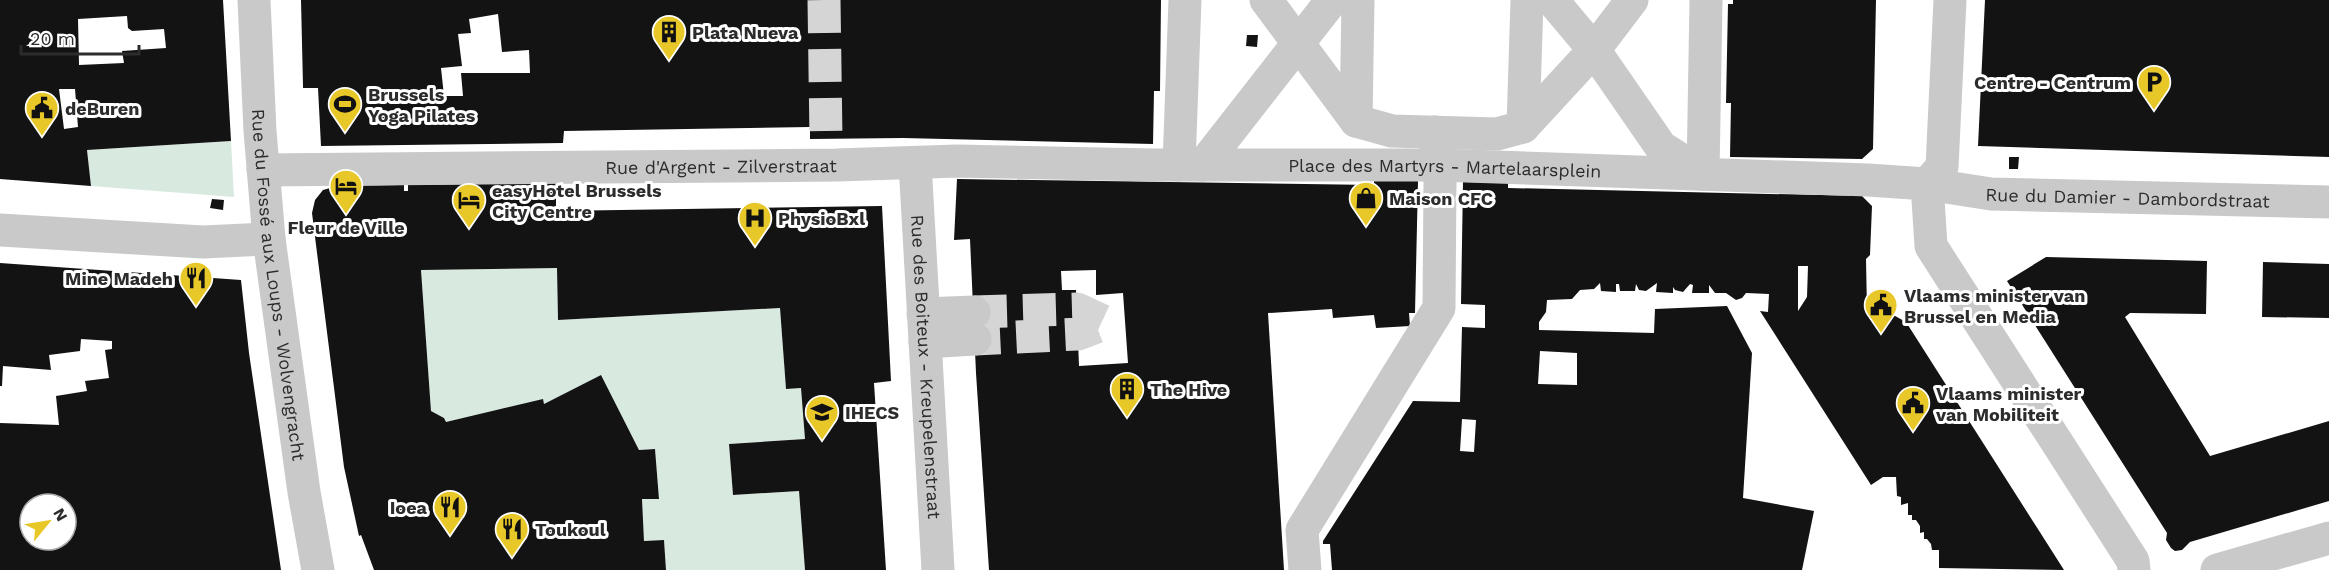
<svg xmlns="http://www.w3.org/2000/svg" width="2329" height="570" viewBox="0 0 2329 570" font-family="'Work Sans',sans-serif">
  <rect width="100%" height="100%" fill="#fff"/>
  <path fill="#d8eadf" d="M231,141L234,197L91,186L87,150Z
    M557,268L558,320L780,308L786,389L801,388L805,439L729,444L733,495L799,491L805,570H666L664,540L644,541L642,499L659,498L655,449L639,450L601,375L544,404L543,400L446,422L444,418L431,411L421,270Z"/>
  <path fill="#131313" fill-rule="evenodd" d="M0,0H223L231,141L87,150L91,186L0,179ZM127,16L128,28L132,31L164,29L166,48L122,51L124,63L79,65L78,19ZM59,89H75L78,127L64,129Z
    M301,0H1161L1160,91H1154L1153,144L903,138L810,139V127L564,131L563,143L321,146L318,88H303V86ZM498,14L502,52L529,50L530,73H461L463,96H444L441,68L462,66L458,34L471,33L469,19Z
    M1733,0H1876L1873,149L1862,159L1730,157L1731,103H1726L1728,4H1733Z
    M1985,0H2329V157L1978,146Z
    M1247,35H1258L1257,47L1246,46Z
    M2009,157H2019L2018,169H2009Z
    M957,179L1374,185V180L1418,181L1415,313H1409L1410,326L1376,328L1374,315L1333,318L1332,309L1268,313L1284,570H989L976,373L970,239L954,240ZM1096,270V295L1123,293L1128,363L1079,366L1076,290H1062L1061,271Z
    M1463,182L1508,183V188L1862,196L1872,206L1870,255L1866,259L1867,311H1886L1906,322L2064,570L1939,568V550H1932L1931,544L1927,539H1924V532L1920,533V526L1916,520H1912V515H1908V503L1901,505V497L1897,496L1896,477H1883L1871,485L1760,311L1768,312L1769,294L1746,293L1742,298L1736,300L1726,293H1715L1709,285V293H1692L1693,285L1690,284L1683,292L1675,290L1673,287V293L1656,292L1657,283L1646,291L1639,290L1636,284L1635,291H1620L1619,284H1616V292L1601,291L1600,283L1594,289L1580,290L1572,299L1547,300L1546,312L1539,322V330L1654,333L1655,309L1727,306L1752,353L1743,498L1814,511L1802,570H1332L1330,544H1323V541L1413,401L1460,402L1462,327L1485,328V305L1461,304ZM1798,266H1808L1807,297L1798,311ZM1540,351L1577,353V385L1538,384ZM1462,419L1476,420L1474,452L1460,451Z
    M556,183V211L882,206L891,381L874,383L886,570H805L799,491L733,495L729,444L805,439L801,388L786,389L780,308L558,320L557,268L421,270L431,411L444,418L446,422L543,399L544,404L601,375L639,450L655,449L659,499H642L644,541L664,540L666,570H374L361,535L359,536L344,467L312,213L315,200L323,190L337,186L404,185V191H408V185Z
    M212,199L224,200L223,210L210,208Z
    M2046,257L2207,261L2206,314L2130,313L2125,317L2210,456L2329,421V501L2190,542L2182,550L2175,551L2171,548L2166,540L2167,533L2007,281Z
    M2263,262L2329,264V318L2262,317Z
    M0,263L241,280L249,353L281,570H0V423L59,425L56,396L87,391L85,381L109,378L105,350L112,349V341L81,339L80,351L49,355L51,370L3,366L2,386H0ZM30,504H66V540H30Z"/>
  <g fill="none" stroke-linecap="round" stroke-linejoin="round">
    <path stroke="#d5d5d5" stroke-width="33" stroke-dasharray="33 16" stroke-linecap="butt" d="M824,0L826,139
      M974,312L1077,309L1107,323L1078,334L975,339"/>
    <g stroke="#c9c9c9" stroke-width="33">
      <path id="s1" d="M254,0L260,131L269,239L304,492L318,570"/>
      <path d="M1266,0L1356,121L1392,131L1497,134L1523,127L1527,0"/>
      <path d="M1552,0L1594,50L1661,147L1702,173"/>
      <path d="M1950,0L1942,167L1927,184L1931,246L2133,561L2134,570"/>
      <path d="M1356,121L1358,0"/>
      <path d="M1523,127L1594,50L1632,0"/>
      <path id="s2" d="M915,163L938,570"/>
      <path d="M1179,165L1185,0"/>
      <path d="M1203,165L1332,0"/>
      <path id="s3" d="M263,170L837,165L957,161L1153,165H1437L1868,180L1927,184L1991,194L2329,202"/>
      <path d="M1703,174L1706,0"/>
      <path d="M0,230L203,242L269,239"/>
      <path d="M923,314L974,312"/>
      <path d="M925,342L975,339"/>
      <path d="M1305,570L1302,530L1439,308L1440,181L1437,165L1435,132"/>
      <path d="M2217,570L2329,538"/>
    </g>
  </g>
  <defs>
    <g id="building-pin" transform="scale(1.725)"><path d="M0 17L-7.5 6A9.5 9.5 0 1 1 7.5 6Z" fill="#e8c729" stroke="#fff"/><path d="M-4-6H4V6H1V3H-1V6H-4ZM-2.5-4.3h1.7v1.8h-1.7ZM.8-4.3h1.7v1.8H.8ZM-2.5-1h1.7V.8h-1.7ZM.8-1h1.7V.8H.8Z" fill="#111"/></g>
    <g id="parking-pin" transform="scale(1.725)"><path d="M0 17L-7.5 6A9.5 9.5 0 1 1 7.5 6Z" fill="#e8c729" stroke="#fff"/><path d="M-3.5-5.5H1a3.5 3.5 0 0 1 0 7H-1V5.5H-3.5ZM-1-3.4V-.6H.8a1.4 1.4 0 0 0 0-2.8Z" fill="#111"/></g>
    <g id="stadium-pin" transform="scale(1.725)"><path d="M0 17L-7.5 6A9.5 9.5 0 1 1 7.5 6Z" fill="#e8c729" stroke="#fff"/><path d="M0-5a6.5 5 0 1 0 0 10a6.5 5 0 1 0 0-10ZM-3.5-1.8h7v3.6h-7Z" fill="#111"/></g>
    <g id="civic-pin" transform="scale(1.725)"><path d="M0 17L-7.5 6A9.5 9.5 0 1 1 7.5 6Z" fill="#e8c729" stroke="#fff"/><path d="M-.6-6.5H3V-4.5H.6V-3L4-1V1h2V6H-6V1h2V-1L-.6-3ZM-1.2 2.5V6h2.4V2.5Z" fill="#111"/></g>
    <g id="hotel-pin" transform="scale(1.725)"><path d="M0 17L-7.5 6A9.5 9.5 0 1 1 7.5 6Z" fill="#e8c729" stroke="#fff"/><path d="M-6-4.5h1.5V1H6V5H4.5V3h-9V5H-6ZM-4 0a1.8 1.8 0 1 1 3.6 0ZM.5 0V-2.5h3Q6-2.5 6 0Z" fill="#111"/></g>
    <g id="shop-pin" transform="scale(1.725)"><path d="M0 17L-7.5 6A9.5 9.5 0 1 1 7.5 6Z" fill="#e8c729" stroke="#fff"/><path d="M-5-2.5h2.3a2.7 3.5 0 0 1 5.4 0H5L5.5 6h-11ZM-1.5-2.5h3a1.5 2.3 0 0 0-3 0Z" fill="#111"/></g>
    <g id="hospital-pin" transform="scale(1.725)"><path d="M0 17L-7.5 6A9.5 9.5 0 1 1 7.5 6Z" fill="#e8c729" stroke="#fff"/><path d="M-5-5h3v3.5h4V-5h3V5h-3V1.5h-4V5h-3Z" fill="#111"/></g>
    <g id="restaurant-pin" transform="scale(1.725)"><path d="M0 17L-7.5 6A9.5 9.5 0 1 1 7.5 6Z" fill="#e8c729" stroke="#fff"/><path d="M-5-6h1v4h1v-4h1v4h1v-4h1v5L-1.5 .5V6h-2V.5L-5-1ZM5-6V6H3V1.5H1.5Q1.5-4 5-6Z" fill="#111"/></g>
    <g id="university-pin" transform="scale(1.725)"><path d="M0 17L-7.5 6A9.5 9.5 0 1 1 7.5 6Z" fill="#e8c729" stroke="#fff"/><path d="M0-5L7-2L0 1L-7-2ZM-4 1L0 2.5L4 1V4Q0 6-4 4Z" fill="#111"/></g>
  </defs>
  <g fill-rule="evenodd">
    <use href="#building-pin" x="669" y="32"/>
    <use href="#parking-pin" x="2154" y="82"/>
    <use href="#stadium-pin" x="345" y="104"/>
    <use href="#civic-pin" x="42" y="108"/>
    <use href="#hotel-pin" x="346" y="186"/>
    <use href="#shop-pin" x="1366" y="198"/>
    <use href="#hotel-pin" x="469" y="200"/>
    <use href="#hospital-pin" x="755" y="218"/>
    <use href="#restaurant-pin" x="196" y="278"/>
    <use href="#civic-pin" x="1881" y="305"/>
    <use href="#building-pin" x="1127" y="389"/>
    <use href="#civic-pin" x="1913" y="403"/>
    <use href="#university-pin" x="822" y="412"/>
    <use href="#restaurant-pin" x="450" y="507"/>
    <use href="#restaurant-pin" x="512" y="529"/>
  </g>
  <g text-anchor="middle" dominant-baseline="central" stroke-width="6" stroke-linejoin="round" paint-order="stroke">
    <g font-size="18" font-weight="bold" fill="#2c2c2c" stroke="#fff" text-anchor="start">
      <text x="692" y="32">Plata Nueva</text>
      <text x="2131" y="82" text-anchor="end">Centre - Centrum</text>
      <text x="368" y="94">Brussels<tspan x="368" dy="21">Yoga Pilates</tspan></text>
      <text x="65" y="108">deBuren</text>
      <text x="492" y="190">easyHotel Brussels<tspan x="492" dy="21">City Centre</tspan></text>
      <text x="1389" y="198">Maison CFC</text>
      <text x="778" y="218">PhysioBxl</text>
      <text x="346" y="227" text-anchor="middle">Fleur de Ville</text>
      <text x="173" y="278" text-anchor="end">Mine Madeh</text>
      <text x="1904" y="295">Vlaams minister van<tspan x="1904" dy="21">Brussel en Media</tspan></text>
      <text x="1150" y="389">The Hive</text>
      <text x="1936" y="393">Vlaams minister<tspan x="1936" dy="21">van Mobiliteit</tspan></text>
      <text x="845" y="412">IHECS</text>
      <text x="427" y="507" text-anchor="end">Ioea</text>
      <text x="535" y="529">Toukoul</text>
    </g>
    <g font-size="18" fill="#2c2c2c" stroke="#fff">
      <text stroke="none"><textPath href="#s3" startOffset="458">Rue d'Argent - Zilverstraat</textPath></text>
      <text stroke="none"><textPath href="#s3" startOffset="1182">Place des Martyrs - Martelaarsplein</textPath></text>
      <text stroke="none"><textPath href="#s3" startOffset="1866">Rue du Damier - Dambordstraat</textPath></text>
      <text stroke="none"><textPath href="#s1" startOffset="286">Rue du Fossé aux Loups - Wolvengracht</textPath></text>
      <text stroke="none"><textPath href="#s2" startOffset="204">Rue des Boiteux - Kreupelenstraat</textPath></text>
    </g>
  </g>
  <g transform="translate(48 522) rotate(60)"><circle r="28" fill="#ffffff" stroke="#ababab" stroke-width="1.5"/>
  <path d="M0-4.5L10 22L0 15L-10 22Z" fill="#e8c729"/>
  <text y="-9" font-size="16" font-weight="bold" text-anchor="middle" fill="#2c2c2c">N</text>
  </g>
  <path d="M21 45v9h118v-9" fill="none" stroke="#2c2c2c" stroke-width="3"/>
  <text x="30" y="45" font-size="18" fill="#2c2c2c" stroke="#ffffff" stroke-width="4.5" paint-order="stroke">20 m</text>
</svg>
